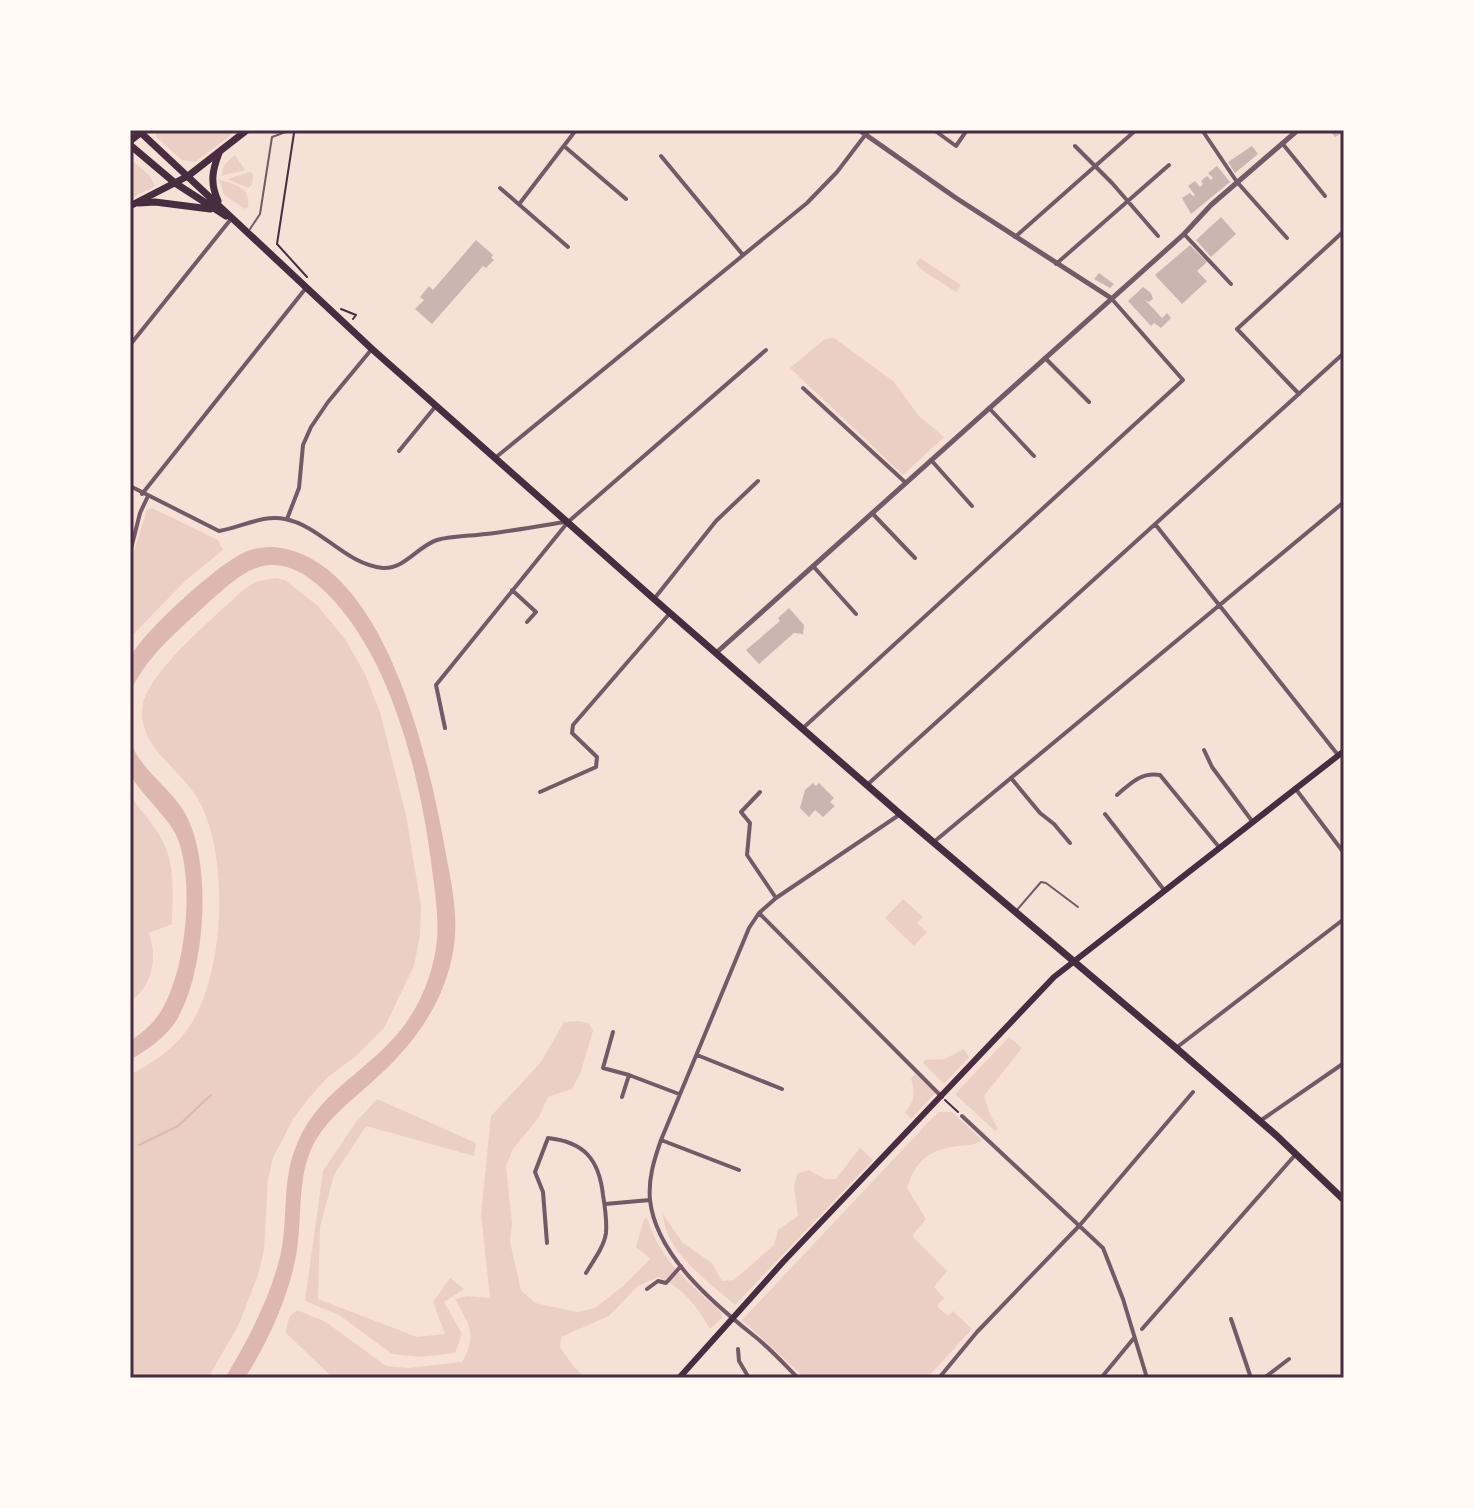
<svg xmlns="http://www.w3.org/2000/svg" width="1474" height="1508" viewBox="0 0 1474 1508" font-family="Barlow,sans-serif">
  <rect width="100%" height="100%" fill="#f7e1d7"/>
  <path fill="#ebcfc5" d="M156,130H238L195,162L182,160L156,137Z
    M235,155L245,170L221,176L225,164Z
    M130,159L149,175L155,186L130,199Z
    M250,172L253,174L252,185L248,188L227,179Z
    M219,179C236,186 251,186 248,207L245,209L224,195Z
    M920,258L961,285L956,292L919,268L916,263Z
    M834,338L893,381L919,416L944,437L903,475L790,368L825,339Z
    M152,508L218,540L223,550L184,582L130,638V563L147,510Z
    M275,578L285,580L318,606L345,639L365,674L380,712L406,815L421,906L420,935L414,966L384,1028L356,1056L328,1077L308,1099L293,1119L273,1158L268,1179L264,1250L258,1275L239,1324L208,1378H130V1075C150,1064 168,1053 183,1035C226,984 230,857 199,801C182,769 135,746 143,704C150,670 217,615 243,590L255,582Z
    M130,796C143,813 158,829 166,848C175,871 172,900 172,924L149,933C158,958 152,987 130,1002Z
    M903,899L923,917L917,923L927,932L914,946L885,918Z
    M579,1021L589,1023L593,1031L580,1074L572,1089L548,1097L539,1117L513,1149L506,1166L512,1223L510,1242L521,1290L535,1303L577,1312L595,1308L623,1286L650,1259L636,1247L644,1219L647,1218C659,1259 690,1284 721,1312L722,1318L710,1329C698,1307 682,1287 658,1277L638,1286L609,1316L561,1337L560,1347L574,1367L586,1378H333L285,1332L290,1316L297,1310L326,1322L386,1366L408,1368L462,1362C478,1334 469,1325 455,1299L467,1296L490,1298L481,1214L491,1116L541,1062L564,1022Z
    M1009,1037L1022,1048L984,1096L990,1114L998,1129L995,1131L955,1094Z
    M964,1049L969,1057L944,1084L923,1063L925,1060L944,1059Z
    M915,1074L935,1093L911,1119L905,1112C915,1101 915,1092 911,1079Z
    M377,1099L476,1143L474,1156L366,1126L334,1175L320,1227L318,1299L417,1337L445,1334L433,1302L450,1278L464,1289L444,1302L462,1334L455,1353L420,1357L392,1354L339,1315L305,1301L323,1171L356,1122Z
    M938,1112H952L982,1140C974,1146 967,1145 958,1146C929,1150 916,1160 907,1188L926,1219L912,1236L947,1271L934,1287L944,1298L937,1306L948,1316L953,1311L972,1329L927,1378H805L742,1320Z
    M860,1148L873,1160L735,1305C709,1282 664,1251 663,1214L683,1243L712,1263L722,1281L734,1280L774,1245L778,1230L798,1216L794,1186L797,1174L809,1170L825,1179H836Z"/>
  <path fill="#dcb8b0" d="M274,547C382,557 427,752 443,838C449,873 459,910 454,946C446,1002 413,1046 372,1082C351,1101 328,1118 314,1143C296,1178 303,1219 296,1256C288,1298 268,1342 245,1378H225C248,1340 269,1300 280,1257C290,1213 279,1177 302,1133C322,1094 361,1073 390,1042C416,1016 434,976 437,939C439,913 434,887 431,861C419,771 389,648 319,586C305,574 290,564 270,565C245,567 227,587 209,602C181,628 145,657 130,693C130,681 127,665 132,655C145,630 217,565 243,553C253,548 263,547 274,547Z
    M130,741C142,773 174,789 188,819C212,869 205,974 176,1021C164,1039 148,1049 130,1060V1041C144,1032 156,1021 164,1006C186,965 195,881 177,837C168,816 134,788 130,772C128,764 130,751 130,741Z"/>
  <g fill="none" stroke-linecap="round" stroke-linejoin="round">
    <path stroke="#dcb8b0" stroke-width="2" d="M139,1145L178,1126L211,1095"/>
  </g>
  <path fill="#ccb4b1" d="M1329,130H1344V132L1335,137Z
    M1252,146L1258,154L1235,173L1228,162Z
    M1217,166L1230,182L1191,214L1182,198L1190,193L1193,196L1195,195L1188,186L1195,181L1200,187L1203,184L1201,181L1207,176L1211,180L1213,178L1208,173Z
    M1221,217L1236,234L1211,257L1196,240Z
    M476,240L493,255L491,258L494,260L486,268L483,266L432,324L415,309L424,300L420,297L429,286L433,290Z
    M1190,245L1207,262L1197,271L1207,281L1182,304L1155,275Z
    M1099,273L1114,284L1110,288L1094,279Z
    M1143,287L1151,293L1153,299L1149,302L1145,300L1162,318L1167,313L1171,318L1161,328L1154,323L1151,326L1128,301Z
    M789,608L804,625L803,634L794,633L759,664L746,650L780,621L778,618Z
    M813,783L816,786L819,783L834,798L830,802L835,806L823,817L815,810L809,817L800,808L805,790Z"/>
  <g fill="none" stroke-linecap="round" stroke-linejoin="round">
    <path stroke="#4a2c40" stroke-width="2" d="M294,133L277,244L307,277
      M341,309L356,315L353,319
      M945,1100L958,1112"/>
    <path stroke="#755966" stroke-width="2" d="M250,229L260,214L272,137L291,130
      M1016,911L1041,882L1046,883L1078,907"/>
    <path stroke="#755966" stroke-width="4" d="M934,130L956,146L967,130
      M1202,130L1237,182L1287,238
      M1282,143L1325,196
      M564,146L626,199
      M1075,146L1112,183L1158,236
      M661,156L743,255
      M500,188L568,247
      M520,203L576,130
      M1184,234L1231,284
      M1015,237L1136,130
      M1056,264L1169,165
      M130,345L231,219
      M1045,358L1089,402
      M803,388L906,483
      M1299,394L1237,329L1344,231
      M989,408L1034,456
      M399,451L435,407
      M495,458L807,203L837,172L869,130
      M931,460L972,506
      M130,486L219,531C240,528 263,514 285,519C321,526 346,565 383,568C405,569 418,546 437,540C451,536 470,536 486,534C512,531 538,526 565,522
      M142,494L306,288
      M872,513L915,558
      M287,519L299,488L303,445L311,427L328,402L371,350
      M1155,524L1338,755
      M130,553L140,513L148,496
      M813,566L856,614
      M512,590L536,612L527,622
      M654,599L716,521L758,481
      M445,728L436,685L568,522L766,350
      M802,729L1183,380L1111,298
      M1204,750L1212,767L1252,821
      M1011,778L1040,813L1054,824L1070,843
      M867,785L1344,353
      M1295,788L1344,853
      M540,792L596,767L597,757L572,733L573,725L670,613
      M760,792L741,812L750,823L747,855L776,898
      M1117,795C1131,783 1141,772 1160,775L1219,847
      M1105,814L1164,890
      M935,841L1344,502
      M760,914L942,1097
      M613,1032L603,1068L629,1075L679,1094
      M1176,1048L1344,919
      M697,1055L782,1089
      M622,1097L629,1075
      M962,1116L1103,1248L1123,1299L1147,1378
      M1260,1121L1344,1063
      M661,1140L739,1170
      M605,1204L650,1200
      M547,1243L543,1192L535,1172L548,1138C584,1142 599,1159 603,1195C605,1207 607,1221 606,1233C604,1247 593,1261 586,1273
      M647,1289L658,1281L666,1283L681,1266
      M1231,1319L1251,1378
      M1142,1329L1296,1154
      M738,1349L739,1361L749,1378
      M798,1378C784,1364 770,1348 753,1335C713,1303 656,1255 650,1200C648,1179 654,1160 661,1140L749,928L759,913L776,898L899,815
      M939,1378L977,1332L1080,1225L1193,1092
      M1101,1378L1134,1338
      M1264,1378L1289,1359"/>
    <path stroke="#755966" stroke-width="5" d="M859,130L956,198L1111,298
      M716,653L1184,234L1211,205L1298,130"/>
    <path stroke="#4a2c40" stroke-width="6" d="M679,1378L783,1262L1054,977L1344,751"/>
    <path stroke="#4a2c40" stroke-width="7" d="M138,130L372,349L654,599L900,814L1176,1048L1277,1136L1344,1200
      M130,145L175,183L226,216
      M218,201C210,183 212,171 219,153
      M139,203L155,202L210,209"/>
    <path stroke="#4a2c40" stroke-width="7" d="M130,141L144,130
      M130,206L188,176L247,130"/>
  </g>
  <rect width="1474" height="1508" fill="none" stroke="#fffaf5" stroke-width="264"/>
  <rect x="132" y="132" width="1210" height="1244" fill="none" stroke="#4a2c40" stroke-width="3"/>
</svg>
